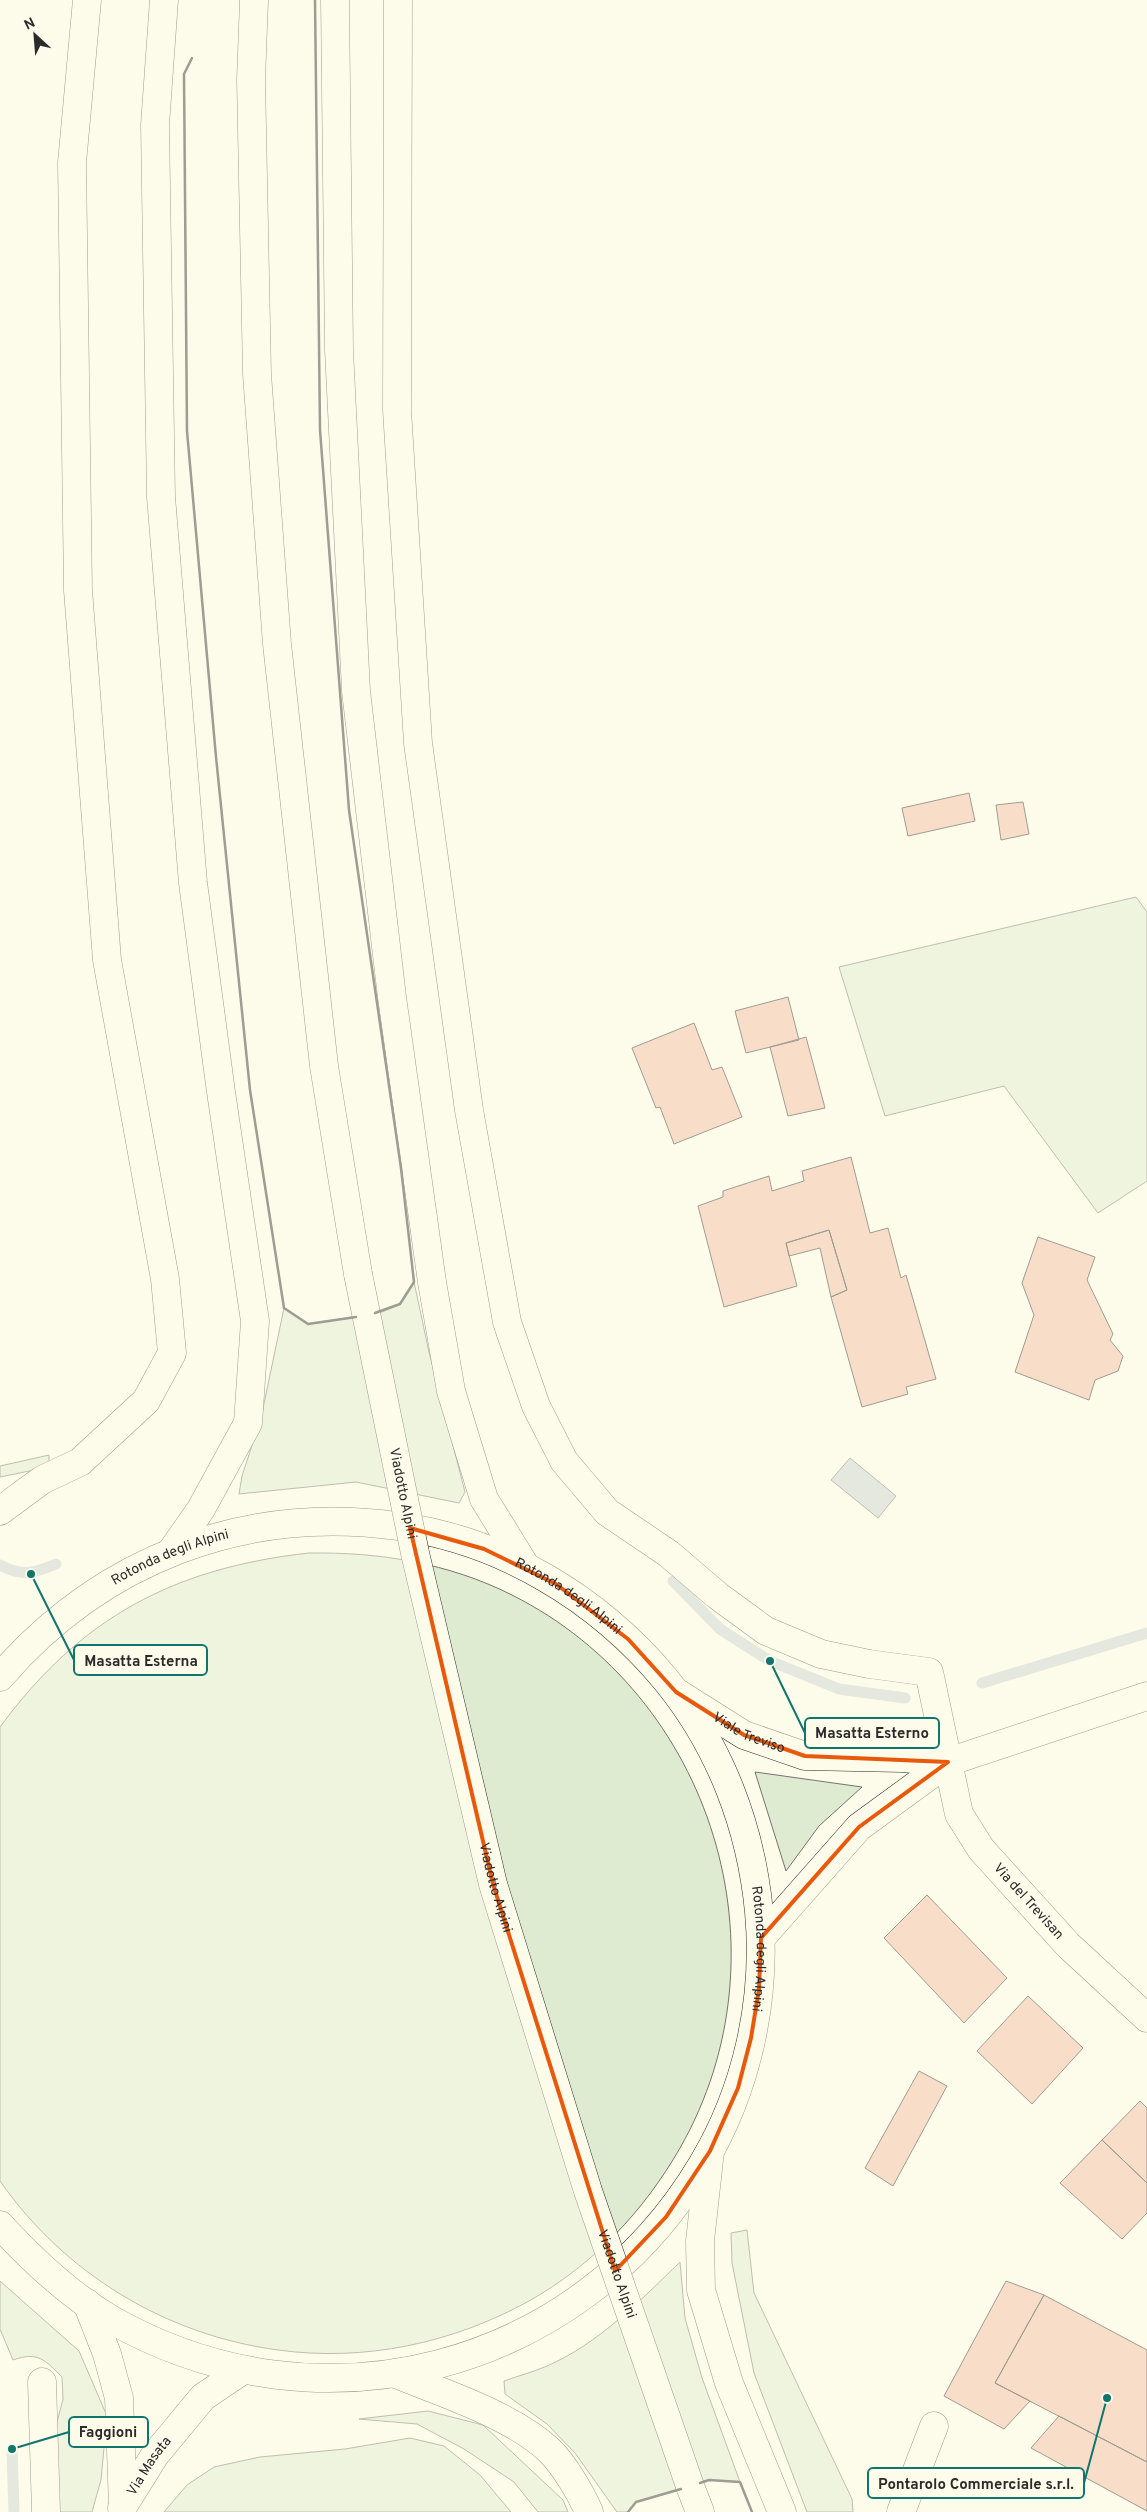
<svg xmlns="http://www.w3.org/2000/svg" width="1147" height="2512" viewBox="0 0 1147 2512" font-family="Overpass,sans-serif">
  <rect width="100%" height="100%" fill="#fdfbea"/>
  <path fill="#deebd1" stroke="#74746e" d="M1136,897L1147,912V1181L1098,1213L1004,1086L885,1116L839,967Z
    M414,1282L429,1352L465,1492L459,1503L356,1482L239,1494L242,1476L261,1418L284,1308L309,1324L382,1312L400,1304Z
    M49,1455V1467L0,1477V1466Z
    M309,1553C380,1552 448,1563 512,1595C713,1696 792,1952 680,2148C644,2211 593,2265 529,2301C453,2343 365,2362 278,2350C166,2335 65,2274 0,2181V1727C81,1617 174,1568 309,1553Z
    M755,1772L862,1787L819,1826L786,1871Z
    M747,2230L754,2293L852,2499L853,2512H807L754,2373L732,2263L731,2233Z
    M680,2262L685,2318L702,2378L740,2482L709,2480L636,2502L628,2512H617L575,2453L547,2424L505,2394L504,2381C518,2376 533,2372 547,2366C598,2344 641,2300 680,2262Z
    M0,2281L79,2351L107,2416L101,2480L92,2512H57L55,2430L63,2399L62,2377C45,2360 38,2351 13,2360L0,2329Z
    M428,2411L483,2425L563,2500L568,2512H538L514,2482L464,2449L417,2424L359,2419Z
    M410,2438L444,2446L480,2475L511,2512H164L187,2485L214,2467L260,2457L345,2449Z"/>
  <path fill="#c7d0d0" stroke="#74746e" d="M850,1458L896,1496L878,1518L831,1480Z"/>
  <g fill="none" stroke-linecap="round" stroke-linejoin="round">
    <path stroke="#c7d0d0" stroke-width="11" d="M0,1565C21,1577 35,1573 56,1564
      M673,1581L720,1629L770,1661L839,1689L905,1698
      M982,1683L1147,1633
      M12,2449L14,2512"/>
  </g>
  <path fill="#f2b8a0" stroke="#2b2b2b" d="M969,793L975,821L908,836L902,808Z
    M1023,802L1029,834L1001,840L996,805Z
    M788,997L799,1040L746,1053L735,1011Z
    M694,1023L712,1070L722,1067L742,1117L674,1144L660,1107L656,1108L632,1048Z
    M806,1037L825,1108L788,1116L770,1047Z
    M851,1157L870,1233L888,1228L901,1278L906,1275L936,1379L906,1387L908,1394L862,1407L831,1297L847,1290L829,1230L786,1243L797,1286L724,1307L698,1206L723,1197V1191L769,1176L772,1191L804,1181L802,1171Z
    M829,1230L847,1290L831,1297L820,1248L789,1256L786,1243Z
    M1038,1237L1095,1257L1087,1280L1113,1334L1110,1340L1123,1356L1118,1371L1095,1380L1089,1400L1015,1372L1034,1315L1022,1283Z
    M927,1895L1007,1978L964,2023L884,1938Z
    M1028,1996L1083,2048L1032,2104L977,2051Z
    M919,2071L947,2086L893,2186L865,2168Z
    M1140,2101L1147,2108V2183L1102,2140Z
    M1102,2140L1147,2183V2213L1122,2239L1060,2183Z
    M1006,2281L1044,2295L995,2383L1030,2401L1004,2429L944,2396Z
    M1044,2295L1147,2350V2462L995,2383Z
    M1059,2416L1147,2462V2511L1031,2448Z"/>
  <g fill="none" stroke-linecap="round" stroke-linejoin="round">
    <g stroke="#2b2b2b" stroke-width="29">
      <g id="street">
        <path id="s1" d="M398,0L397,410L418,743L469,1110L507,1322L536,1406L564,1461L607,1512L669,1554L718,1596L766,1631L821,1654L869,1664L929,1672L959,1814L981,1849L1068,1945L1147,2018"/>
        <path d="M0,1511L42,1480L80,1462L146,1401L172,1353L165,1279L107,960L78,590L72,163L87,0"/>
        <path d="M87,2303L107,2354L119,2398L123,2505"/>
        <path d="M42,2382L46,2512"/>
        <path id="s2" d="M122,2508L155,2455L203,2397L243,2370"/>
        <path d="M901,2512L934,2426"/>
      </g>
    </g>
    <g stroke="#2b2b2b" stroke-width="29">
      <g id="secondary">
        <path id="s3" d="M676,1692L744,1735L805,1756L902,1758L948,1762"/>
        <path d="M761,1938L859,1827L948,1762L1147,1696"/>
      </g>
    </g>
    <g stroke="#2b2b2b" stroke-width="29">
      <g id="primary">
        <path id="s4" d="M0,1677C101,1560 243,1505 397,1526C502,1540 599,1599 666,1680C720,1746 751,1827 759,1912C767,2000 747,2090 702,2165C579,2371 320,2438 112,2320C69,2295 33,2261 0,2225"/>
      </g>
    </g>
    <g stroke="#2b2b2b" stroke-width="29">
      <path id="highway" d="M164,0L155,125L161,497L193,883L221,1092L255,1321L248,1423L201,1509L171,1552
        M254,0L251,80L257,374L277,644L324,1066L358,1274
        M335,0L339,350L356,691L392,997L432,1282L451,1391L484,1499L526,1567
        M710,2151L700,2241L701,2290L729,2383L782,2512
        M396,2374C443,2393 514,2416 550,2451C564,2465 581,2493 589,2512
        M690,2486L700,2512"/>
    </g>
    <use href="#street" stroke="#fdfbea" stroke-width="28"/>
    <use href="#secondary" stroke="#fdfbea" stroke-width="28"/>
    <use href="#primary" stroke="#fdfbea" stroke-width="28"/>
    <use href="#highway" stroke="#fdfbea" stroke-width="28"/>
    <g stroke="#2b2b2b" stroke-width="29" stroke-linecap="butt">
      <g id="highway-bridge">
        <path id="s5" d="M358,1274L415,1553L493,1884L588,2191L690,2486"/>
      </g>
    </g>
    <use href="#highway-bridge" stroke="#fdfbea" stroke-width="28"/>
    <path stroke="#2b2b2b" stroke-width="2.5" d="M315,0L320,430L349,810L401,1168L414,1282L400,1304L375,1313
      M192,58L184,74L187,431L216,757L250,1090L284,1308L308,1324L356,1317
      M700,2483L709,2480L740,2482L752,2512
      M628,2512L636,2502L681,2489"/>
  </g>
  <path d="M0 0H1147V2512H0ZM410,1528L484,1549L556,1584L628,1639L676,1692L744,1735L805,1756L948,1762L859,1827L761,1938L759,1989L751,2038L738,2088L710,2151L666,2217L615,2271L493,1884Z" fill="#fdfbea" fill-opacity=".55" fill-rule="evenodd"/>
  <path fill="none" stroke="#e8590c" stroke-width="4" stroke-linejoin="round" d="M410,1528L484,1549L556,1584L628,1639L676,1692L744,1735L805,1756L948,1762L859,1827L761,1938L759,1989L751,2038L738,2088L710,2151L666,2217L615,2271L493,1884Z"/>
  <g text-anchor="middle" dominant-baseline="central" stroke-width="4" stroke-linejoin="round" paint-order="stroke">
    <g font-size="14" fill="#2b2b2b" stroke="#fdfbea">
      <text stroke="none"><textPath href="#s5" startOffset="224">Viadotto Alpini</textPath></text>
      <text stroke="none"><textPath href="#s4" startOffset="211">Rotonda degli Alpini</textPath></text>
      <text stroke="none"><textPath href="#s4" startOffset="631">Rotonda degli Alpini</textPath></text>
      <text stroke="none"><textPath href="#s3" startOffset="84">Viale Treviso</textPath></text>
      <text stroke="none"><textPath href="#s5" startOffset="629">Viadotto Alpini</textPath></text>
      <text stroke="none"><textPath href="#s1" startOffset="2172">Via del Trevisan</textPath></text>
      <text stroke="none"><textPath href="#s4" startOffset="1051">Rotonda degli Alpini</textPath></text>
      <text stroke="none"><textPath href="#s5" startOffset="1034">Viadotto Alpini</textPath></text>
      <text stroke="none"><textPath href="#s2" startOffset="50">Via Masata</textPath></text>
    </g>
  </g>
  <path fill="none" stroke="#0f766e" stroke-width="2" d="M31 1574L74 1660M770 1661L805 1733M12 2449L69 2432M1107 2398L1084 2483"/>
  <g fill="#0f766e" stroke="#fdfbea" stroke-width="2">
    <circle cx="31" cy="1574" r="5"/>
    <circle cx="770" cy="1661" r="5"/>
    <circle cx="12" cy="2449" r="5"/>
    <circle cx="1107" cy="2398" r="5"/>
  </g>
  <g fill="#fdfbea" stroke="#0f766e" stroke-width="2">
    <rect x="74" y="1645" width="133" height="30" rx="5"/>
    <rect x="805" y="1718" width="134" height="30" rx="5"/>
    <rect x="69" y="2417" width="79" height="30" rx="5"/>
    <rect x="868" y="2468" width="216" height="30" rx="5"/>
  </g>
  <g font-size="15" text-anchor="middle" font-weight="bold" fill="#2b2b2b">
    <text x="141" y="1666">Masatta Esterna</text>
    <text x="872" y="1738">Masatta Esterno</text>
    <text x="108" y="2437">Faggioni</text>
    <text x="976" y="2489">Pontarolo Commerciale s.r.l.</text>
  </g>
  <g transform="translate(35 35) rotate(334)" stroke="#fdfbea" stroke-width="4" paint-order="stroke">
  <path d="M0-4L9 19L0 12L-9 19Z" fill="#2b2b2b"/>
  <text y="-8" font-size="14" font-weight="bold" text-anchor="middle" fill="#2b2b2b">N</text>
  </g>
</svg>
